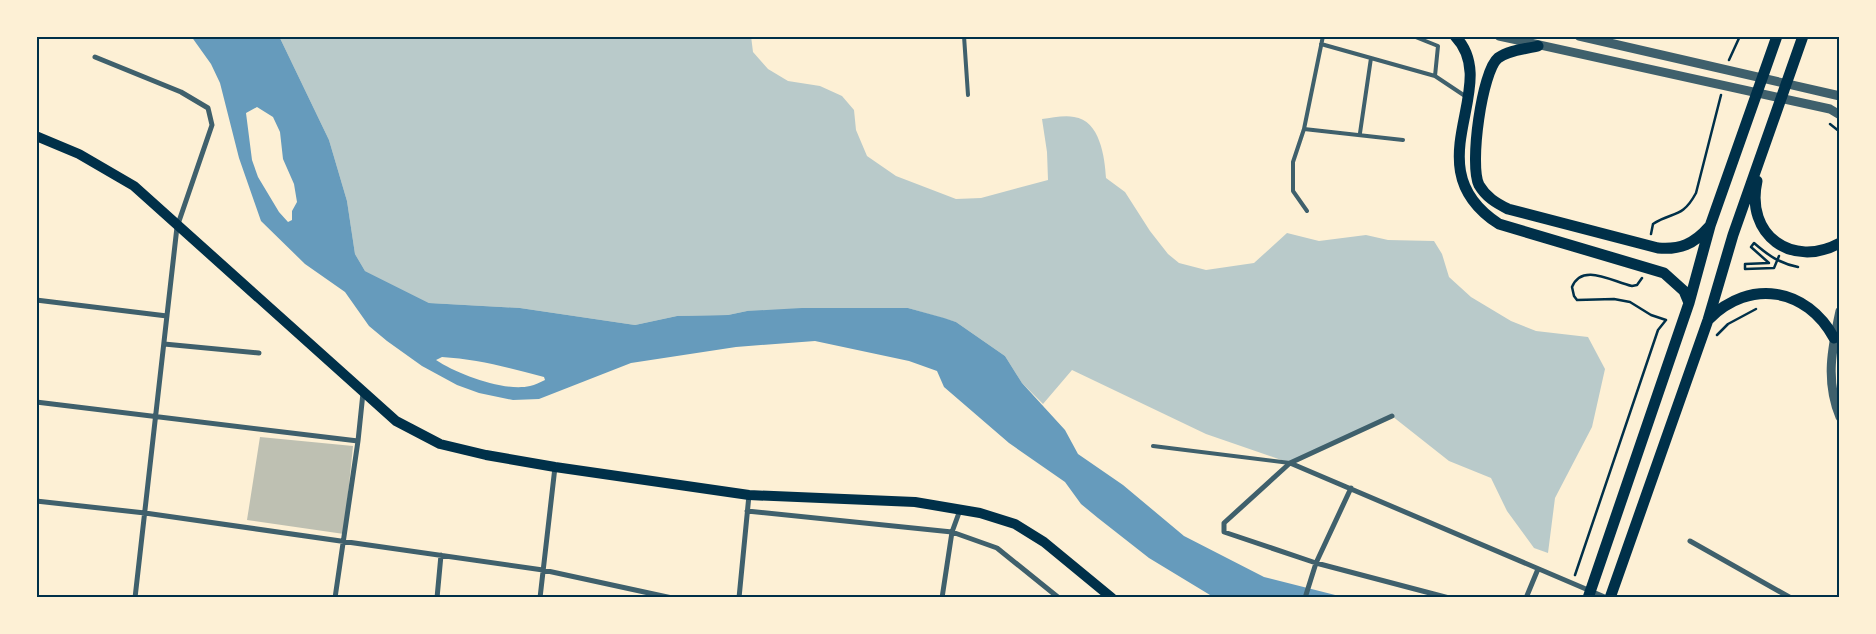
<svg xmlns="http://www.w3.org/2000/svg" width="1876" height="634" viewBox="0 0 1876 634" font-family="Barlow,sans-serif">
  <rect width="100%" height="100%" fill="#fdf0d5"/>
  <path fill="#b9caca" d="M279,36H751L753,52L768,69L788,81L820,86L842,96L854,110L856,130L867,156L896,176L956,199L981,198L1048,180L1047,152L1042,119C1052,118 1064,115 1074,117C1100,120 1105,158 1106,178L1125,192L1150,231L1168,254L1179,263L1206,270L1254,263L1287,233L1319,241L1366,235L1388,240L1434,241L1442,254L1449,277L1471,297L1511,321L1536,331L1588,337L1605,369L1592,427L1555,498L1548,553L1534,548L1507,511L1491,478L1449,461L1392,416L1290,463L1206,434L1072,370L1043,404L1022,383L1005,356L956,322L908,308L747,311L728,315L677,316L635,325L520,308L429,303L365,271L355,254L347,201L329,140Z"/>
  <path fill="#669bbc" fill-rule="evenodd" d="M191,36H279L329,140L347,201L355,254L365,271L429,303L520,308L635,325L677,316L728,315L747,311L802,308H908L944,318L956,322L1005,356L1022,383L1065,430L1078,454L1123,485L1184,536L1264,577L1347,598H1215L1149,558L1098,518L1081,504L1065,482L1009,443L944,387L937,371L909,361L815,341L736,347L631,363L539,399L513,400L479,393L457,385L422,366L387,341L369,326L345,292L305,264L261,221L239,158L220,83L211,64ZM257,107L273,117L280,132L283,159L294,184L297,202L292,211V220L288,222L279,212L258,177L252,160L246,113ZM442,357C477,359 510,368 544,377L545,380C540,382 535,385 530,386C504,392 457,374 436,360Z"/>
  <path fill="#bec0b2" d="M260,437L353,446L344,534L247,520Z"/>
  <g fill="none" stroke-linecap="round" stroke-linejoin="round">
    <path stroke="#003049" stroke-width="2.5" d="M1729,60L1740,36
      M1830,124L1840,132
      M1651,234L1653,224C1673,211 1682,219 1696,193L1721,95
      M1779,256L1774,268L1745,269V264L1769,263L1751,247L1754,243C1769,256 1779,263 1798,267
      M1717,335L1728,324L1756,309
      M1575,575L1658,330L1666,320L1651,315L1630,302L1614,299L1577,300L1574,296L1572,287C1582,262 1613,282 1632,286L1637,285L1642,278"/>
    <path stroke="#3f606c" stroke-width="4" d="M964,36L968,95
      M1323,36L1304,129L1403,140
      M1321,44L1435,76L1438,46L1413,36
      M1435,76L1465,96
      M1304,129L1293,162V191L1307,211
      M1360,133L1371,58
      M1153,446L1290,463"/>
    <path stroke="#3f606c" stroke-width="5" d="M95,57L181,92L208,108L212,125L177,227L135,598
      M36,300L167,316
      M164,344L259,353
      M36,402L358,441
      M1392,416L1290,463L1224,523V532L1316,563L1449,598
      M1290,463L1607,598
      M36,501L145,513L543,570L672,598
      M747,511L952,532L997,548L1059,598
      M1690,541L1791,598
      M335,598L358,441L363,393
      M437,598L441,555
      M540,598L555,467
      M739,598L749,495
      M942,598L952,532L960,510
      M1305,598L1316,563L1351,488
      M1526,598L1538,569"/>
    <path stroke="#3f606c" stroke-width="9" d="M1499,36L1830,109L1840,115
      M1579,36L1840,96
      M1840,311C1832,348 1825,381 1840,417"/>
    <path stroke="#003049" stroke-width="10" d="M36,136L79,154L134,186L396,421L440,444L486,455L555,467L749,495L915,502L980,513L1015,524L1044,542L1112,598"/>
    <path stroke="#003049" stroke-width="11" d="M1455,36C1504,87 1411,167 1499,224L1664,273L1684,291L1689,303
      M1538,46C1526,49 1509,50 1498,58C1482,71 1469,165 1479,185C1486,197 1496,203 1508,209L1658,248C1680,250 1694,244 1709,227
      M1757,181C1745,235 1792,269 1840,243
      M1709,319C1750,278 1807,288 1834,338
      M1588,598L1689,303L1710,226L1777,36
      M1610,598L1708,320L1733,235L1803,36"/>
  </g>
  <rect width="1876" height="634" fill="none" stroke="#fdf0d5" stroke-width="75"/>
  <rect x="38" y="38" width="1800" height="558" fill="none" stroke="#003049" stroke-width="2"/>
</svg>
